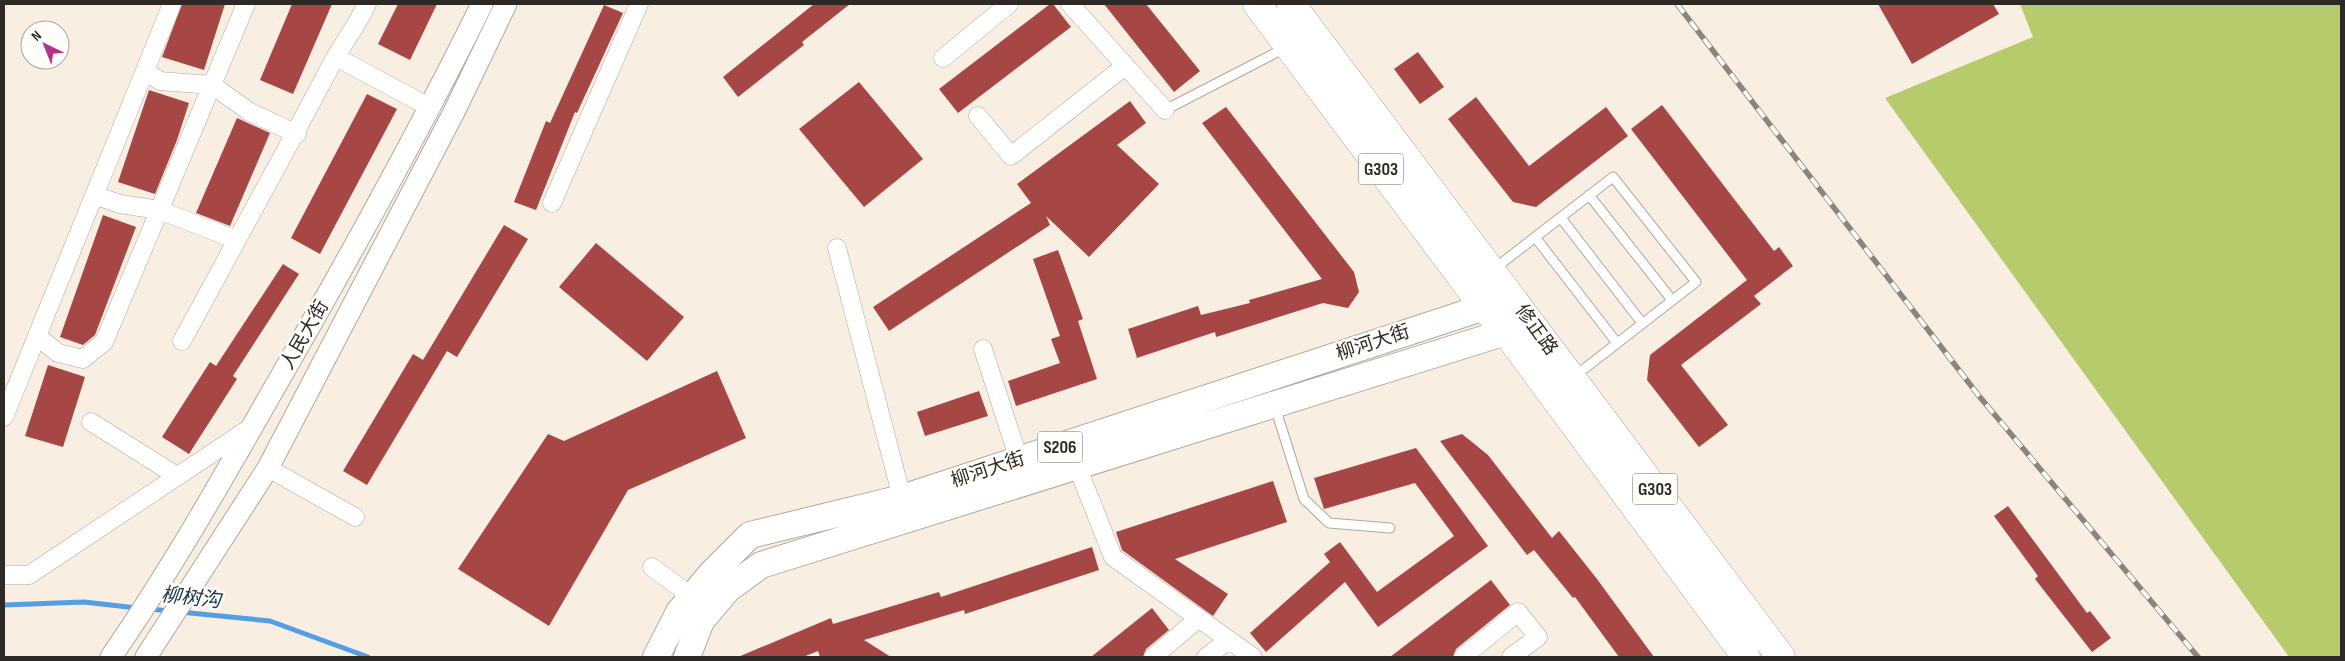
<svg xmlns="http://www.w3.org/2000/svg" width="2345" height="661" viewBox="0 0 2345 661" font-family="'Sofia Sans Condensed','Noto Sans SC',sans-serif">
  <rect width="100%" height="100%" fill="#f8eee2"/>
  <path fill="#b6cb6c" d="M2020,4H2341V657H2289L1885,98L2033,37Z"/>
  <g fill="none" stroke-linecap="round" stroke-linejoin="round">
    <path stroke="#549fe4" stroke-width="5" d="M4,605L84,602L137,608
      M151,609L169,611
      M180,612L270,621L368,657"/>
  </g>
  <path fill="#a64746" d="M182,4H225L204,70L162,57Z
    M292,4H332L293,94L260,80Z
    M398,4H437L410,60L378,44Z
    M814,4H850L802,42L804,45L738,97L723,77Z
    M1050,4H1053L1071,27L958,113L939,89Z
    M1104,4H1146L1200,71L1174,92Z
    M1878,4H1993L1999,14L1912,64Z
    M604,5L623,13L577,113L575,112L536,210L514,202L546,121L550,123Z
    M1418,52L1444,87L1420,104L1394,69Z
    M859,82L923,159L864,207L799,129Z
    M149,90L189,103L177,140L155,194L118,182Z
    M367,94L397,109L320,254L291,238Z
    M1476,97L1529,166L1606,107L1628,136L1536,207L1513,202L1448,119Z
    M1130,101L1146,123L1117,145L1159,184L1089,257L1046,216L1050,225L889,331L873,307L1031,203L1017,184Z
    M1662,105L1774,251L1779,247L1793,266L1754,296L1761,304L1681,365L1728,425L1699,447L1647,380L1650,355L1747,280L1631,129Z
    M1226,107L1354,272L1359,292L1348,308L1323,303L1216,337L1215,332L1137,358L1128,329L1198,306L1201,315L1250,303L1249,300L1322,279L1202,123Z
    M237,118L270,133L230,226L196,213Z
    M103,215L136,227L95,335L83,345L60,337Z
    M504,225L528,239L457,357L447,351L367,485L343,471L413,354L423,360Z
    M596,243L684,317L647,361L559,287Z
    M1058,250L1083,319L1078,321L1097,379L1016,406L1008,381L1060,363L1051,339L1060,336L1033,259Z
    M283,264L299,274L233,376L237,379L189,454L162,437L210,362L216,366Z
    M48,365L85,377L63,447L25,436Z
    M717,371L746,438L628,490L549,626L458,569L548,434L564,441Z
    M979,391L988,416L925,436L917,412Z
    M1462,434L1488,455L1552,538L1559,531L1597,579L1654,657H1619L1575,597L1573,598L1534,550L1527,555L1440,441Z
    M1416,448L1488,546L1378,627L1345,582L1266,652L1250,633L1330,562L1324,554L1340,542L1377,592L1454,536L1415,483L1324,509L1314,478Z
    M1273,481L1287,522L1175,559L1228,594L1213,616L1122,550L1116,532Z
    M2008,506L2087,613L2090,611L2111,638L2092,652L2035,579L2038,576L1994,516Z
    M1092,547L1099,570L965,614L964,610L864,640L891,657H820L818,651L803,657H738L831,618L833,624L939,592L941,597Z
    M1491,580L1510,605L1456,649L1453,657H1390Z
    M1152,608L1169,630L1146,649L1143,657H1091Z"/>
  <g fill="none" stroke-linecap="round" stroke-linejoin="round">
    <g stroke="#b1a89c" stroke-width="11">
      <path id="service" d="M1165,110L1285,48
        M1589,195L1672,300
        M1561,218L1642,323
        M1535,237L1617,343
        M1494,269L1613,177L1696,282L1575,376
        M1275,407L1304,499L1329,523L1390,528"/>
    </g>
    <g stroke="#b1a89c" stroke-width="19">
      <path id="minor" d="M1070,4L1165,110
        M336,57L431,108
        M943,58L1009,4
        M145,71L160,81L212,85L250,112L297,134
        M978,116L1011,156L1125,66
        M94,195L120,204L159,210L237,240
        M552,203L639,4
        M837,248L902,498
        M37,336L58,353L83,359L104,342L246,4
        M182,341C233,248 284,154 334,60C345,40 358,24 367,4
        M983,349L1019,460
        M4,417L172,4
        M91,422L177,476
        M1077,466L1113,557L1253,657
        M268,468L355,517
        M652,567L692,597
        M4,575H29L253,426
        M1153,657L1199,618
        M1206,657L1229,640
        M1463,657L1518,612L1538,637L1511,657"/>
    </g>
    <g stroke="#b1a89c" stroke-width="23">
      <path id="tertiary" d="M111,657C168,574 218,487 268,399C343,269 416,138 482,4
        M146,657L268,468L454,112L506,4"/>
    </g>
    <g stroke="#b1a89c" stroke-width="28">
      <path id="primary" d="M656,657L679,612L710,575L750,535L902,498L1503,301
        M687,657L701,621L728,589L761,565L1506,332L1524,324"/>
    </g>
    <g stroke="#b1a89c" stroke-width="29">
      <path id="trunk" d="M1257,4L1483,306L1506,332L1746,657
        M1291,4L1781,657"/>
    </g>
    <use href="#service" stroke="#fff" stroke-width="9"/>
    <use href="#minor" stroke="#fff" stroke-width="18"/>
    <use href="#tertiary" stroke="#fff" stroke-width="21"/>
    <use href="#primary" stroke="#fff" stroke-width="26"/>
    <use href="#trunk" stroke="#fff" stroke-width="28"/>
    <g stroke="#8b857d" stroke-width="5.5">
      <path id="rail" d="M1677,4L1979,396L2198,657"/>
    </g>
    <use href="#rail" stroke="#fffdfa" stroke-width="4" stroke-dasharray="11" stroke-linecap="butt"/>
  </g>
  <g text-anchor="middle" dominant-baseline="central" stroke-width="5" stroke-linejoin="round" paint-order="stroke">
    <g fill="#fffdfa" stroke="#6c6965" stroke-width="1">
      <rect x="1358.5" y="153.5" width="45" height="31" rx="4"/>
      <rect x="1037.5" y="431.5" width="45" height="31" rx="4"/>
      <rect x="1632.5" y="473.5" width="45" height="31" rx="4"/>
    </g>
    <g font-size="18" font-weight="bold" fill="#2d2925">
      <text x="1381" y="169">G303</text>
      <text x="1060" y="447">S206</text>
      <text x="1655" y="489">G303</text>
    </g>
    <g font-size="19" fill="#2d2925" stroke="#fffdfa">
      <text transform="translate(1536 330) rotate(54)">修正路</text>
      <text transform="translate(305 335) rotate(-60)">人民大街</text>
      <text transform="translate(1373 343) rotate(-18)">柳河大街</text>
      <text transform="translate(988 470) rotate(-18)">柳河大街</text>
    </g>
    <g font-size="20" font-style="italic" fill="#13324e" stroke="#fffdfa">
      <text transform="translate(191 598) rotate(6)">柳树沟</text>
    </g>
  </g>
  <rect width="2345" height="661" fill="none" stroke="#2d2925" stroke-width="10"/>
  <g transform="translate(45 45) rotate(317)"><circle r="24" fill="#fffdfa" stroke="#aba8a5"/>
  <path d="M0-4L9 19L0 12L-9 19Z" fill="#b03589"/>
  <text y="-8" font-size="14" font-weight="bold" text-anchor="middle" fill="#2d2925">N</text>
  </g>
</svg>
